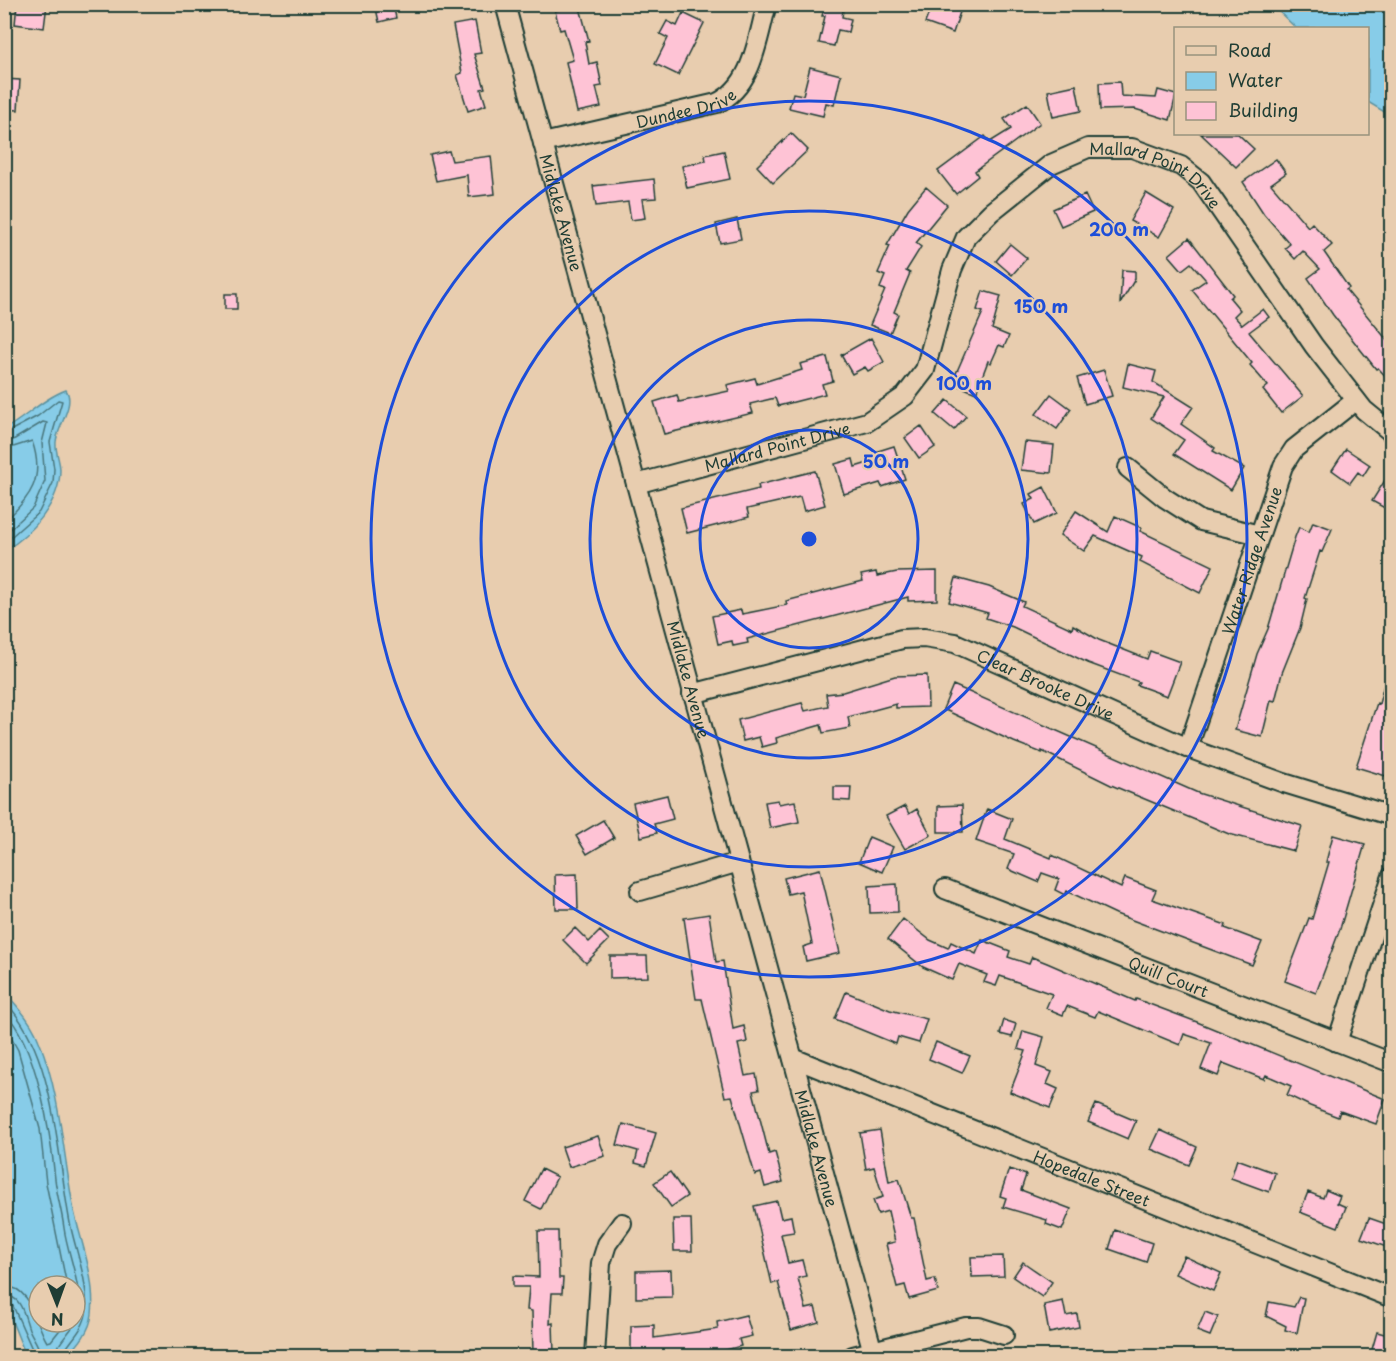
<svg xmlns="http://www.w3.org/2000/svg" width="1396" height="1361" viewBox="0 0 1396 1361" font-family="'Playpen Sans',sans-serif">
  <rect width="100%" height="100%" fill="#e8cdaf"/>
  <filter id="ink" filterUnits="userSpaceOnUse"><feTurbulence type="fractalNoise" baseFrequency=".0167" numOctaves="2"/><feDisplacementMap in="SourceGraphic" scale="12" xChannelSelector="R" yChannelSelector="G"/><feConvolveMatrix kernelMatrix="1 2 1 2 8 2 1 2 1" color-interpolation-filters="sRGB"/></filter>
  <g filter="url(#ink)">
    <path fill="#87cce8" stroke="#5d93a0" stroke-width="1.5" fill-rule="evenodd" d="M1272,5H1391V116L1368,102V28H1296Z
      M66,390C76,404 57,427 56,442C55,451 60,461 60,470C60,502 32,535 5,550V429C26,417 44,398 66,390Z
      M5,993C19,1007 32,1022 39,1041C61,1095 63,1156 74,1211C81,1242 96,1280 92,1314C90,1331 79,1344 67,1356H26L5,1304ZM39,1286H75V1322H39Z"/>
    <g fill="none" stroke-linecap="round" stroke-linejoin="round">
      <path stroke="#49767c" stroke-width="1.5" d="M4,434L38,416L58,400L62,401L50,442L54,469L53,483L39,512L4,543
        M4,441L13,440L43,422L47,423L42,443L45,481L33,508L4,535
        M4,450L32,441C45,478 31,497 4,522
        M4,1001C57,1052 57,1162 71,1228C77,1255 89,1285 86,1313C84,1332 64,1345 63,1356
        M4,1012C37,1043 51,1136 55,1179C57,1196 62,1212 64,1228C68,1256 82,1284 78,1313C76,1331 56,1340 56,1356
        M4,1025L18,1050L40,1129L46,1183L67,1286
        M4,1286C33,1287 35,1323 47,1342L51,1341L66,1322
        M4,1295C22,1296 24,1315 29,1329C33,1339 40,1345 39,1356
        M4,1303L13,1306L32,1349V1356"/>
    </g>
    <path fill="#fec3d5" stroke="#1f3d34" stroke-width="1.5" d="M17,4H47L44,28L15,24Z
      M375,4H393L396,18L379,22Z
      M557,4H579L589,41L585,42L589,64L597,62L602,86L596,87L601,107L577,112L566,62L573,60L564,29L560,30L555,11L559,10Z
      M825,4H844L842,17L851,19L848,32L838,30L834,46L819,43L825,16H822Z
      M944,4L961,9L953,33L925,23L932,5L943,9Z
      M683,13L704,23L678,75L655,64L668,38L660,34L667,21L677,26Z
      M475,21L481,53L474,54L485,88L481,89L486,105L468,111L457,75L462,73L453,25Z
      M810,67L841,75L834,105L826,103L823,116L789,108L793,93L803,95Z
      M4,79L20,80L18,110L4,109Z
      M1120,82L1121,96L1156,98L1158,90L1176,95L1170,120L1135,109L1100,110L1099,83Z
      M1076,85L1081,111L1053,117L1048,91Z
      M1027,104L1040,123L975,171L978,176L956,194L938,171L985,136L990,142L1011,129L1004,119Z
      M791,133L808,150L773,183L757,166Z
      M1201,134H1238L1254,149L1236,167Z
      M449,151L452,161L491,156L495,194L469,197L467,175L436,181L430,155Z
      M724,151L730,179L687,188L682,166L706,161L705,155Z
      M1276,159L1286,173L1271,184L1308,227L1312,223L1332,245L1324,252L1349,288L1346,290L1392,346V383L1378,368L1376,369L1333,315L1308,278L1320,269L1303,251L1295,259L1285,248L1290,244L1264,214L1243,182Z
      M654,179L656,198L642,199L645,218L631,220L628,202L596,206L593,186Z
      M926,187L947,205L916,243L921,247L906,271L910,273L894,312L898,314L890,333L870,325L885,290L880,288L885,276L878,273L890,246L887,245L908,209Z
      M1146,193L1174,210L1159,237L1130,221Z
      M1085,195L1093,212L1061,226L1053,209Z
      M737,219L741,239L720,243L716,224Z
      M1189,238L1233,295L1230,298L1240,310L1234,316L1242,325L1263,309L1269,317L1249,332L1303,396L1281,413L1263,390L1268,386L1250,365L1252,363L1192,290L1206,280L1191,263L1182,270L1169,255Z
      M1010,244L1027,258L1012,275L996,261Z
      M1122,270L1135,271V279L1120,304Z
      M983,291L1001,296L992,329L1009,336L1004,347L999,345L991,363L988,361L976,393L959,386L963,381L954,378L983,312L977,310Z
      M225,294H237V309H225Z
      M871,338L884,362L868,371L865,367L852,374L841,355Z
      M827,357L833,381L822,384L825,394L778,406L775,398L750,404L753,413L664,434L654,402L677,395L679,402L729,391L727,385L755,378L757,384L802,370L800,364Z
      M1128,364L1156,371L1153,382L1193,407L1181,424L1215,448L1213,451L1244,468L1231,490L1174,454L1184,440L1151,418L1164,397L1123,387Z
      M1104,370L1112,396L1085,404L1077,378Z
      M1051,394L1071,409L1057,429L1036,414Z
      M947,400L966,416L954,430L935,414Z
      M921,426L935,447L919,458L905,438Z
      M1025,442L1054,445L1051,473L1021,470Z
      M894,446L905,479L882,487L880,483L844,494L835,464L853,459L855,467L881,459L878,451Z
      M1346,449L1370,465L1363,476L1358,472L1350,483L1332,470Z
      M1392,469V512L1372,501Z
      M815,471L825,505L804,511L800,497L747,509L749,517L687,533L681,508L759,489L758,485Z
      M1044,487L1057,513L1034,524L1024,504L1034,499L1031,494Z
      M1076,511L1108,532L1115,516L1142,528L1140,531L1213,566L1200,593L1140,562L1142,557L1095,536L1084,551L1060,535Z
      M1313,522L1332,529L1322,552L1320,551L1305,598L1307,599L1300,628L1282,673L1275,701L1271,700L1262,737L1235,730L1257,654L1268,629L1295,537L1299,527L1309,532Z
      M937,571V600L908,601V597L747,639L748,643L733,646L732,641L718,644L712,616L741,610L742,614L787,605L786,601L863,581L861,575L876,572L877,576L897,572Z
      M956,578L989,587L1024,602L1022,606L1072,629L1073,625L1099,640L1147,659L1150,651L1180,662L1167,696L1137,685L1139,682L1088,663L1013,627L986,618L988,613L949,602Z
      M1387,673H1392V756L1386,776L1356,767L1377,703L1379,704Z
      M927,675L928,707L896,708V704L848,717L850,728L823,733L821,725L776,738L777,743L762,747L759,737L743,741L738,720L802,703L805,711L828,706L826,694L843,692L895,676Z
      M953,685L1198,793L1302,826L1294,851L1229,834L1111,785L1042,751V753L1014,742L943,709Z
      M834,787H851L850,801L834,800Z
      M667,795L673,819L654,824L657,833L641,837L633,803Z
      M778,800L779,804L795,801L799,822L770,828L765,802Z
      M962,805L963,832H938V806Z
      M905,806L909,814L917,809L931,835L905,849L886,816Z
      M987,809L1012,819L1005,839L1051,858L1052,855L1121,888L1125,878L1156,890L1152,899L1226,925L1225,928L1262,942L1252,965L1116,914L1067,891L1065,895L1055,890L1059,879L1042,873L1038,882L1008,869L1014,854L976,841Z
      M603,820L614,838L587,854L576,836Z
      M1333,835L1365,844L1340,929L1316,993L1285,981L1309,918L1312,919L1329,862H1326Z
      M869,837L893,847L882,872L859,862Z
      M820,869L840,953L806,961L803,947L812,944L801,891L788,894L784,878Z
      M577,874L578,909H556L555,875Z
      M897,884L898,912L870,913L869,886Z
      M709,914L716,962L723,961L733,1029L744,1026L747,1042L738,1044L745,1076L756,1074L759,1090L753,1091L769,1154L775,1152L783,1182L765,1187L761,1173L755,1175L732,1096L725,1097L702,999H696L684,918Z
      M903,919L930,940L948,948L951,942L976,954L982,940L1010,951L1008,957L1029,964L1032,957L1047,963L1135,1001L1136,999L1197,1022L1385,1099L1376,1124L1340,1111L1338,1117L1310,1106L1287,1095L1291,1086L1266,1075L1264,1079L1223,1063L1218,1076L1201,1069L1211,1043L1184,1034L1180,1045L1098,1011L1095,1017L1067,1006L1063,1015L1046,1008L1052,994L1000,976L996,986L984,982L987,975L959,964L952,980L923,967L888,939Z
      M575,928L589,942L600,931L609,940L586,963L563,940Z
      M610,956H647L648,977L610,978Z
      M846,992L890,1010L927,1019L919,1043L898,1037L896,1044L835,1019Z
      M1004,1020L1016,1024L1012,1037L1000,1034Z
      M1023,1031L1044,1037L1036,1066L1052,1072L1047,1084L1058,1089L1050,1108L1010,1092L1026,1051L1018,1049Z
      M936,1042L970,1056L962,1073L929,1059Z
      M1096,1104L1136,1121L1128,1139L1088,1122Z
      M623,1124L656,1133L646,1166L635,1163L638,1151L617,1145Z
      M880,1130L889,1182L899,1179L911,1218H914L927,1281L935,1279L938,1291L909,1299L905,1285L897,1287L886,1244L895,1242L888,1211L878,1214L873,1200L883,1197L874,1167L866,1169L860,1133Z
      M1160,1130L1197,1147L1189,1165L1151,1149Z
      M598,1136L605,1156L569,1167L562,1147Z
      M1237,1159L1275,1173L1269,1192L1231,1178Z
      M541,1169L557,1177L541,1209L525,1201Z
      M1009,1169L1026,1175L1021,1190L1071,1209L1062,1230L1046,1224L1047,1220L1003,1207L1006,1198L1000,1196Z
      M670,1172L687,1196L671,1207L654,1183Z
      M1326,1190L1340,1196L1337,1203L1346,1207L1338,1227L1300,1212L1308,1192L1323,1198Z
      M777,1201L781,1218L791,1216L794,1232L781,1234L788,1263L802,1260L806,1276L798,1278L806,1309L815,1307L819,1322L791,1330L778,1282L772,1284L754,1206Z
      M1369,1218L1392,1226V1249L1361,1238Z
      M673,1219H691L692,1251H674Z
      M1115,1230L1152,1243L1146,1262L1109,1249Z
      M538,1231H558L559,1278H563L562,1293H552L550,1324L553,1323L554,1354H533L532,1311L527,1310L529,1287H513V1276L539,1277Z
      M1003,1256L1004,1276L972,1277L971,1257Z
      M1184,1256L1221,1273L1213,1291L1175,1274Z
      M1023,1262L1052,1282L1042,1297L1013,1277Z
      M671,1270L672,1297L636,1298V1271Z
      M1299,1297L1304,1298L1297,1333L1285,1330L1286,1326L1266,1316L1269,1302L1294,1307Z
      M1063,1301L1066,1316L1077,1314L1079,1327L1049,1333L1044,1305Z
      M1205,1312L1218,1317L1210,1336L1197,1331Z
      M746,1315L752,1336L739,1339L741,1346L703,1356H631V1326L654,1325V1338L718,1329L717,1322Z
      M1377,1332L1392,1336V1356L1371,1353Z"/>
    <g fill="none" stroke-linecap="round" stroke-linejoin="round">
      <g stroke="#1f3d34" stroke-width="22">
        <g id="minor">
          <path id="s1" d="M505,4L874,1356"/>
          <path id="s2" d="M543,143L717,103C753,86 757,40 767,4"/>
          <path d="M1128,468L1165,498L1201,521L1260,535"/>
          <path id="s3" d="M636,484L867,422L905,396L925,370L952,270L966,237L991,212L1051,164L1088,148H1132L1181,166L1201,182L1314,346L1364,410L1392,433"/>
          <path id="s4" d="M692,694L902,639L924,638L955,643L1188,748L1284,783L1392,816"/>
          <path id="s5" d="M1188,748L1283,466L1294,449L1356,400"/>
          <path id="s6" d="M945,889L1392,1063"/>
          <path d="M640,891L739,862"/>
          <path d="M1337,1042L1392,876"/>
          <path id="s7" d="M793,1058L1392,1298"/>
          <path d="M595,1356L601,1263L607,1244L622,1223"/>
          <path d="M853,1356L966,1327H979L1004,1335"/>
        </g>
      </g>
      <use href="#minor" stroke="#e8cdaf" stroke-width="18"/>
    </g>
  </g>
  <g fill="none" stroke="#1d4ed8" stroke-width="3">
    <circle cx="809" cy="539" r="109"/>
    <circle cx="809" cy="539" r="219"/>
    <circle cx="809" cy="539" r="328"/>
    <circle cx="809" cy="539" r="438"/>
  </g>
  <g text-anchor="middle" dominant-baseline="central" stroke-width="4.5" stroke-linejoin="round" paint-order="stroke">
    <g font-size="16" fill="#1f3d34" stroke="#e8cdaf">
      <text stroke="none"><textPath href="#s2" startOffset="147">Dundee Drive</textPath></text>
      <text stroke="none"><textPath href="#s3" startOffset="686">Mallard Point Drive</textPath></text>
      <text stroke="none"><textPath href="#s1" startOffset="216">Midlake Avenue</textPath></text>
      <text stroke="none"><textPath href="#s3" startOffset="146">Mallard Point Drive</textPath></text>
      <text stroke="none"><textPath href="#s5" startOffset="198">Water Ridge Avenue</textPath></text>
      <text stroke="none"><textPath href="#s1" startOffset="700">Midlake Avenue</textPath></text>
      <text stroke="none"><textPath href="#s4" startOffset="370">Clear Brooke Drive</textPath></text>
      <text stroke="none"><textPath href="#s6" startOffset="240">Quill Court</textPath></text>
      <text stroke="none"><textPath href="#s1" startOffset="1186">Midlake Avenue</textPath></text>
      <text stroke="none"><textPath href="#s7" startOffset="322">Hopedale Street</textPath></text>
    </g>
  </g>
  <circle cx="809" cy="539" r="9" fill="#1d4ed8" stroke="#e8cdaf" stroke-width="3"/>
  <g font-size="18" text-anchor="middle" font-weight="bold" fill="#1d4ed8" stroke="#e8cdaf" stroke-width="4.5" stroke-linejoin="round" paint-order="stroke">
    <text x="1119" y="236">200 m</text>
    <text x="1041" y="313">150 m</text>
    <text x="964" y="390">100 m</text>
    <text x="886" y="468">50 m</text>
  </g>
  <rect width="1396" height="1361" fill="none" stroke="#e8cdaf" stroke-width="24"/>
  <rect x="12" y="12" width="1372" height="1337" fill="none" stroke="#1f3d34" stroke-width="2" filter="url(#ink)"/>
  <rect x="1174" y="27" width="195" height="108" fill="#e8cdaf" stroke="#98937e" stroke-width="1.5"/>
  <rect x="1186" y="46" width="30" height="9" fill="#e8cdaf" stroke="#98937e" stroke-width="1.5"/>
  <text x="1228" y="57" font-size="18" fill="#1f3d34">Road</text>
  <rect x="1186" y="72" width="30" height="18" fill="#87cce8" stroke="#98937e" stroke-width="1.5"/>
  <text x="1228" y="87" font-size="18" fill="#1f3d34">Water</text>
  <rect x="1186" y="102" width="30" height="18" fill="#fec3d5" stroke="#98937e" stroke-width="1.5"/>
  <text x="1228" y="117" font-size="18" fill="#1f3d34">Building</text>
  <g transform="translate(57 1304) rotate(179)"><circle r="28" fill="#e8cdaf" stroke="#98937e" stroke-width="1.5"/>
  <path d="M0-4.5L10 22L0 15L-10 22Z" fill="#1f3d34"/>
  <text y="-9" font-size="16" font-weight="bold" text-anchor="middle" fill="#1f3d34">N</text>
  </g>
</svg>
